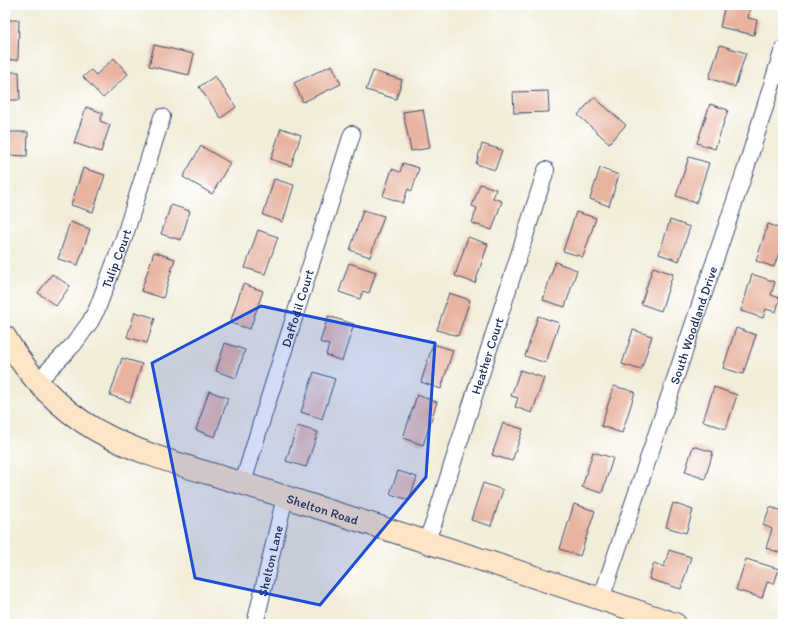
<svg xmlns="http://www.w3.org/2000/svg" width="788" height="629" viewBox="0 0 788 629" font-family="Itim,sans-serif">
  <rect width="100%" height="100%" fill="#fff"/>
  <filter id="ink" filterUnits="userSpaceOnUse"><feTurbulence type="fractalNoise" baseFrequency=".025" numOctaves="2"/><feDisplacementMap in="SourceGraphic" scale="8" xChannelSelector="R" yChannelSelector="G"/><feConvolveMatrix kernelMatrix="1 2 1 2 8 2 1 2 1" color-interpolation-filters="sRGB"/></filter>
  <filter id="wash" filterUnits="userSpaceOnUse"><feTurbulence type="fractalNoise" baseFrequency=".012" numOctaves="4" result="noise"/><feDisplacementMap in="SourceGraphic" scale="16" xChannelSelector="R" yChannelSelector="G"/><feGaussianBlur stdDeviation="0.9" result="paint"/><feColorMatrix in="noise" values="0 0 0 0 0 0 0 0 0 0 0 0 0 0 0 0 0 1.4 0 .05"/><feComposite in="paint" operator="in"/></filter>
  <g filter="url(#wash)">
    <rect width="100%" height="100%" fill="#f2edd9"/>
    <g id="blocks">
      <path fill="#e8b4a0" d="M725,5H740L750,7L748,18L757,20L754,35L720,27Z
        M5,20H19L18,60H5Z
        M154,45L194,54L189,75L149,66Z
        M720,45L746,53L735,87L709,78Z
        M114,58L128,74L103,98L83,77L91,70L96,75Z
        M332,65L341,84L303,102L294,83Z
        M373,71L402,80L396,99L366,90Z
        M5,72H19L20,100H5Z
        M215,76L236,107L221,118L199,87Z
        M548,91L549,112L514,113L513,92Z
        M594,97L626,125L609,143L578,115Z
        M710,104L728,110L715,149L697,143Z
        M86,107L103,113L100,121L110,125L101,152L74,143Z
        M423,109L430,148L411,151L403,112Z
        M281,128L301,135L291,166L271,159Z
        M7,132H28L27,156L7,155Z
        M482,144L502,150L495,170L476,164Z
        M201,146L230,163L212,194L183,177Z
        M689,157L709,163L696,203L676,196Z
        M403,163L419,168L412,191L408,189L403,203L383,196L392,169L400,172Z
        M83,168L105,175L93,212L71,205Z
        M600,168L619,175L609,206L590,199Z
        M274,179L294,185L283,222L263,215Z
        M480,184L496,189L493,198L502,201L492,230L472,223L477,208L472,206Z
        M171,205L190,211L181,240L161,234Z
        M363,210L384,216L370,257L350,250Z
        M576,212L596,218L583,257L563,251Z
        M670,220L690,227L679,261L659,254Z
        M70,222L90,229L78,265L58,259Z
        M768,224L783,229V240L774,267L756,261Z
        M258,230L278,237L265,274L245,268Z
        M468,237L488,244L475,283L455,276Z
        M154,252L175,259L163,298L141,291Z
        M555,262L577,270L565,307L543,300Z
        M349,263L376,272L369,293L363,291L360,299L339,292Z
        M653,267L673,274L661,311L641,304Z
        M52,274L70,286L56,306L38,293Z
        M752,274L775,282L771,295L780,298L776,312L766,309L763,318L741,311Z
        M243,284L263,291L250,329L230,323Z
        M449,293L470,300L458,336L437,330Z
        M135,312L155,318L147,343L127,337Z
        M328,316L354,324L342,361L326,355L329,345L320,342Z
        M538,316L559,323L546,363L525,356Z
        M736,328L756,335L743,374L723,368Z
        M633,330L652,336L641,370L622,364Z
        M225,343L245,350L236,378L216,371Z
        M433,344L453,350L441,389L421,382Z
        M122,358L142,364L130,402L110,395Z
        M520,370L544,378L532,413L515,407L518,398L511,396Z
        M314,372L335,379L322,419L301,412Z
        M614,386L635,392L622,433L601,426Z
        M714,387L737,395L726,429L703,421Z
        M209,391L228,398L215,437L196,430Z
        M417,395L437,402L423,445L403,438Z
        M503,423L523,429L512,461L492,455Z
        M297,426L318,432L306,467L286,461Z
        M693,446L713,452L705,479L685,472Z
        M593,452L613,458L602,493L582,487Z
        M398,471L417,477L409,500L390,494Z
        M483,483L503,490L491,526L471,520Z
        M673,503L693,510L686,533L666,527Z
        M574,504L595,511L580,556L560,549Z
        M770,507L783,511V554L766,548L772,529L763,525Z
        M669,550L691,557L681,589L649,579L654,563L664,567Z
        M746,559L779,569L774,584L767,582L762,598L736,590Z"/>
    </g>
  </g>
  <g filter="url(#ink)">
    <use href="#blocks" fill-opacity="0" stroke="#3b4c70" stroke-width="1"/>
    <g fill="none" stroke-linecap="round" stroke-linejoin="round">
      <g stroke="#3b4c70" stroke-width="18">
        <g id="street">
          <path id="s1" d="M37,382L74,344L90,322L97,309L124,238L162,117"/>
          <path id="s2" d="M243,483L261,423L352,134"/>
          <path id="s3" d="M426,541L434,522L546,170"/>
          <path id="s4" d="M601,599L747,165L783,49"/>
          <path id="s5" d="M255,624L285,497"/>
        </g>
      </g>
      <g stroke="#3b4c70" stroke-width="24">
        <g id="secondary">
          <path id="s6" d="M5,337C27,374 58,408 96,430C135,452 178,464 221,477C251,486 280,495 310,505C432,543 554,583 675,624"/>
        </g>
      </g>
      <use href="#street" stroke="#fff" stroke-width="16"/>
      <use href="#secondary" stroke="#fee5c5" stroke-width="22"/>
    </g>
  </g>
  <path fill="#1d4ed8" fill-opacity="0.2" stroke="#1d4ed8" stroke-width="3" stroke-linejoin="round" d="M261,306L435,343L426,477L320,605L195,578L152,363Z"/>
  <g text-anchor="middle" dominant-baseline="central" stroke-width="3.5" stroke-linejoin="round" paint-order="stroke">
    <g font-size="13" fill="#1b2f5e" stroke="#fff">
      <text stroke="none"><textPath href="#s1" startOffset="149">Tulip Court</textPath></text>
      <text stroke="none"><textPath href="#s2" startOffset="183">Daffodil Court</textPath></text>
      <text stroke="none"><textPath href="#s4" startOffset="289">South Woodland Drive</textPath></text>
      <text stroke="none"><textPath href="#s3" startOffset="195">Heather Court</textPath></text>
      <text stroke="none"><textPath href="#s6" startOffset="372">Shelton Road</textPath></text>
      <text stroke="none"><textPath href="#s5" startOffset="65">Shelton Lane</textPath></text>
    </g>
  </g>
  <rect width="788" height="629" fill="none" stroke="#fff" stroke-width="20"/>
</svg>
